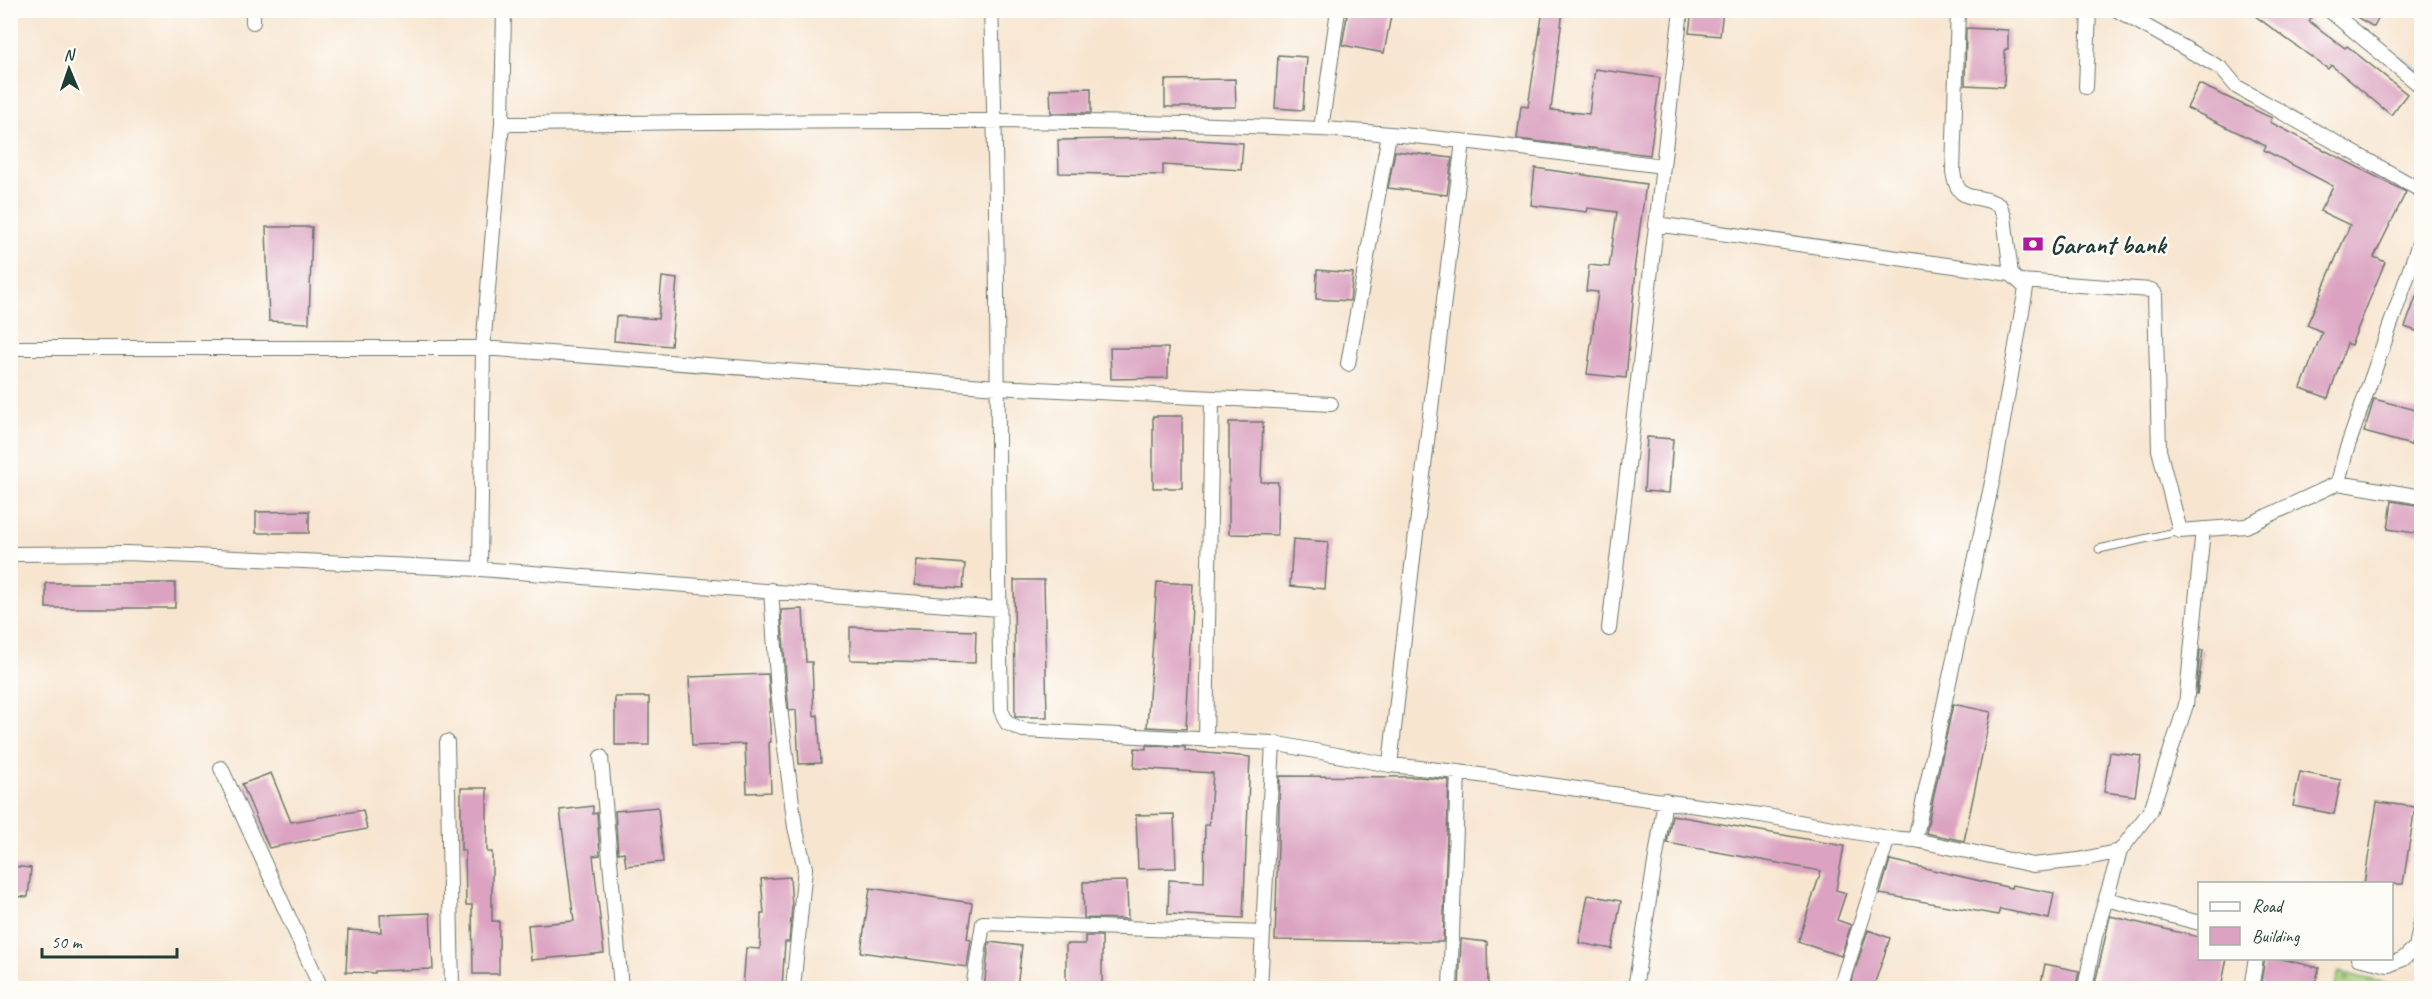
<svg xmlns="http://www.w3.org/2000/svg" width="2432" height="999" viewBox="0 0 2432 999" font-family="Caveat,sans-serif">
  <defs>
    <pattern id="cemetery-stones" width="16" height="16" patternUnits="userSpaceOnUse" patternTransform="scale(1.5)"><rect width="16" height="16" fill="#a3cd78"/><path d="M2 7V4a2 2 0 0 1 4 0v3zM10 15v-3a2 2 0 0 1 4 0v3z" fill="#84a863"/></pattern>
  </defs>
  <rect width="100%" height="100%" fill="#fdfcf7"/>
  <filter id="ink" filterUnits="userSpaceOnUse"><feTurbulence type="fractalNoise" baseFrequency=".0167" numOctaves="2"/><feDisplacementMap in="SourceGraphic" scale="12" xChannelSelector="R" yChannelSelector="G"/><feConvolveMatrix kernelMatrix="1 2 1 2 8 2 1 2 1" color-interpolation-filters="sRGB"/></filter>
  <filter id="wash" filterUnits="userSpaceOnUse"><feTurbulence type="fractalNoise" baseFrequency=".008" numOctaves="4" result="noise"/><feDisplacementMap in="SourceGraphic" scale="24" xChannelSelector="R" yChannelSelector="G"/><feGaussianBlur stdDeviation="1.35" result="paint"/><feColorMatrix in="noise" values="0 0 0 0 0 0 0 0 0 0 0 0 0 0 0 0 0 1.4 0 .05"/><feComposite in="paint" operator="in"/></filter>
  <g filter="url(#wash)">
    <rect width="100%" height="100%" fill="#f7e5d0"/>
    <path fill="url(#cemetery-stones)" stroke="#618556" stroke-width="1.5" d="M2339,972L2407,988H2334Z"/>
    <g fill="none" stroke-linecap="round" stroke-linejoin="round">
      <path stroke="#56acd2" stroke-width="5" d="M2391,53L2422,76"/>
    </g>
    <g id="blocks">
      <path fill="#dba3c1" d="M1348,10H1392L1384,53L1342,45Z
        M1543,10H1563L1551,110L1589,114L1595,69L1660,78L1650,155L1517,139L1521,106L1528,107Z
        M1692,10H1723L1720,36L1689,33Z
        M2247,10H2301L2311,18L2309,21L2345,48L2347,46L2407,94L2391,115L2331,65L2328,69Z
        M2344,10H2383L2374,27Z
        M1966,28L2008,30V49H2005L2004,87L1965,85Z
        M1278,55L1307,57L1303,110L1275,108Z
        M1235,79L1236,107H1165V80Z
        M2199,84L2272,118L2270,122L2406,192L2374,257L2385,262L2351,345L2347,343L2328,398L2301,388L2322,332L2307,325L2350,225L2320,211L2333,186L2264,150L2266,146L2187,108Z
        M1091,88V113H1051L1050,89Z
        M1169,138L1243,143L1241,170L1163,165V175L1059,173L1058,140Z
        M1395,151L1452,158L1447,195L1388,188Z
        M1535,168L1646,184L1634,270H1636L1626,378L1587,374L1598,292L1586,291L1589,265L1609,267L1617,212L1588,208L1587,212L1531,205Z
        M266,227H312L309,323L269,321Z
        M1317,270L1353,273L1350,301L1316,299Z
        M662,277L677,279L671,346L614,341L616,316L658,319Z
        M2420,286H2421V333L2405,327Z
        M1110,348H1168V378L1111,379Z
        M2374,399L2420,411L2411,445L2364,432Z
        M1153,416H1182V488H1153Z
        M1229,422H1263L1261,482H1278L1277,535L1229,534Z
        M1647,437L1673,439L1669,493L1644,491Z
        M2392,501L2421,506V534L2388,529Z
        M309,511V533H256V512Z
        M1293,539L1328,542L1325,589L1290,586Z
        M917,560L965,564L963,588L915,585Z
        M1014,580H1044L1047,717H1015Z
        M1157,582L1193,584L1186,729L1147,727Z
        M46,583H175V608H46Z
        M803,609L806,662H812L814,716L818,715L821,763L799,764L796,710L789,711L787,691L781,610Z
        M850,627L976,631L975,663L850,660Z
        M2200,650H2203L2197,694H2196Z
        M768,674L771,712H769L771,742H769L771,792L747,793L745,744L692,746L689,677Z
        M615,697H649V745H615Z
        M1953,704L1991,712L1964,841L1926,833Z
        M1146,745L1185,747V751L1250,757L1243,918L1168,914L1169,880L1204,882L1205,825H1209L1213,773L1134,768L1135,748L1146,749Z
        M2110,752L2141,756L2135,796L2104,792Z
        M2300,772L2341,780L2334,814L2293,806Z
        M271,773L291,822L363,810L367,829L269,848L242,784Z
        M1280,776L1419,777L1449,780L1443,942L1275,940Z
        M461,788H487V852H492V921H499V974H473L472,905H466L465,850H461Z
        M2377,802L2415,807L2403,884H2364Z
        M593,806V814L597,813L600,855L593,856L604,953L531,960L528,925L574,921L560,810Z
        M658,807L663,862L626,866L624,852L618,853L615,811Z
        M1174,814L1176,868L1138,869L1136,815Z
        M1672,815L1844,846L1836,890L1846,893L1837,920L1851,925L1841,956L1798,942L1821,871L1667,843Z
        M1890,860L2011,888L2012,885L2054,893L2049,919L2000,909L1998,915L1880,894Z
        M10,866L31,868L28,897L10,896Z
        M790,877L792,907L789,942H785L782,988H743L746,948L760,949L761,914H764L761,879Z
        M1127,881L1128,919L1084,918L1083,882Z
        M870,888L972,903L967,939L971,940L967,967L861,952Z
        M1588,895L1621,901L1612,949L1579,943Z
        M430,913L433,969L375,971V973L346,972L348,930L381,932L380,915Z
        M2110,916L2199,937V958H2227L2221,988H2094Z
        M1868,930L1890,938L1873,988H1849Z
        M1085,936H1102V988H1066V944H1085Z
        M1461,939L1487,942L1488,988H1459Z
        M989,942L1022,946L1017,988H984Z
        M2265,958H2278L2319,968L2314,988H2260Z
        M2045,964L2079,971L2076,988H2040Z"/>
    </g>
  </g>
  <g filter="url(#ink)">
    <use href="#blocks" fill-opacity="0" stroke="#6b786b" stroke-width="1.5"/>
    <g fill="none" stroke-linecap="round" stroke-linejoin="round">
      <g stroke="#6b786b" stroke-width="9">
        <path id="lane" d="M2099,549L2180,531"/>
      </g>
      <g stroke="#6b786b" stroke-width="16">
        <path id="street" d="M991,10C1000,244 996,477 1001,710L1007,723L1023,730L1273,743L1390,765L1458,772L1761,815L1888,838L1915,840L2033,865L2079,860L2120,851L2151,810L2186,705L2203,529
          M2117,10L2222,69L2237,87L2422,191
          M2329,10L2422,87
          M253,22V10
          M2086,87L2089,10
          M502,124C775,122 1048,116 1320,129C1435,135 1549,152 1663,166L1609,629
          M1321,129L1338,10
          M1663,166L1681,10
          M1656,224L2011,274
          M2020,281L2151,290L2155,294L2159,450L2180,531L2246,526L2338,483L2422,497
          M10,348H483L997,387L1331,404
          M1348,364L1389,134
          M2338,483L2346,451L2422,235
          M10,554L127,553L480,569L999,609
          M480,569L483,348L502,124L504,10
          M771,590L778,692L795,827L805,868L793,988
          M1206,740L1212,398
          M447,742L452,988
          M601,757L621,988
          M1390,765L1411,575L1463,141
          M221,768L321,988
          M1915,840L1994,473L2026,288L2011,274L2004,216L2000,206C1976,190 1959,208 1953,172L1958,10
          M2106,899L2200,923
          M2358,958L2388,965L2403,959L2416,947L2422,917
          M973,988L983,923L1263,933
          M1260,988L1273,743
          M1450,988L1458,772
          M1635,988L1665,800
          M1840,988L1888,838
          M2085,988L2095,936L2120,851
          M2251,988L2256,958"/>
      </g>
      <use href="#lane" stroke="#fff" stroke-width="7"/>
      <use href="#street" stroke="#fff" stroke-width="14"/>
    </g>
  </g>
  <defs>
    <g id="bank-bare" transform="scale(1.62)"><path d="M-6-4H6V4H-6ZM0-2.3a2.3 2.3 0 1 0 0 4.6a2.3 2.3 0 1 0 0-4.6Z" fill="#b5179e" stroke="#fdfcf7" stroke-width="2.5" paint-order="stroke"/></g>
  </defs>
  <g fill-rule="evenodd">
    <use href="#bank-bare" x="2033" y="244"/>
  </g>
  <g text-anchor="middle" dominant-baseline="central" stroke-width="5" stroke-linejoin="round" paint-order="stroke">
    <g font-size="26" font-weight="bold" fill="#1f3d34" stroke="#fdfcf7" text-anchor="start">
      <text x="2050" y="244">Garant bank</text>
    </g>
  </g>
  <rect width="2432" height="999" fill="none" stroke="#fdfcf7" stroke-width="36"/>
  <rect x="2198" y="882" width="195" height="78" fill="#fdfcf7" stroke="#a4b0a9" stroke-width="1.5"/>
  <rect x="2210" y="902" width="30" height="9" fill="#ffffff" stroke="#a4b0a9" stroke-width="1.5"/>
  <text x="2252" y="912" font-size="18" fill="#1f3d34">Road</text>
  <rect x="2210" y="927" width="30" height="18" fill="#dba3c1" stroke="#a4b0a9" stroke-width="1.5"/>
  <text x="2252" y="942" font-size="18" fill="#1f3d34">Building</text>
  <g transform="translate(69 69) rotate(358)" stroke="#fdfcf7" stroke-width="4.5" paint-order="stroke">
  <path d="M0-4.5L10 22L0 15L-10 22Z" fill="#1f3d34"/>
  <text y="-9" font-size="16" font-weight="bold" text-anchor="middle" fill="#1f3d34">N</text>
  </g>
  <path d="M42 948v9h135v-9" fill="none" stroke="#1f3d34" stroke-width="3"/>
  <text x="51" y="948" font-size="18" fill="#1f3d34" stroke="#fdfcf7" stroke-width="4.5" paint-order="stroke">50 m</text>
</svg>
